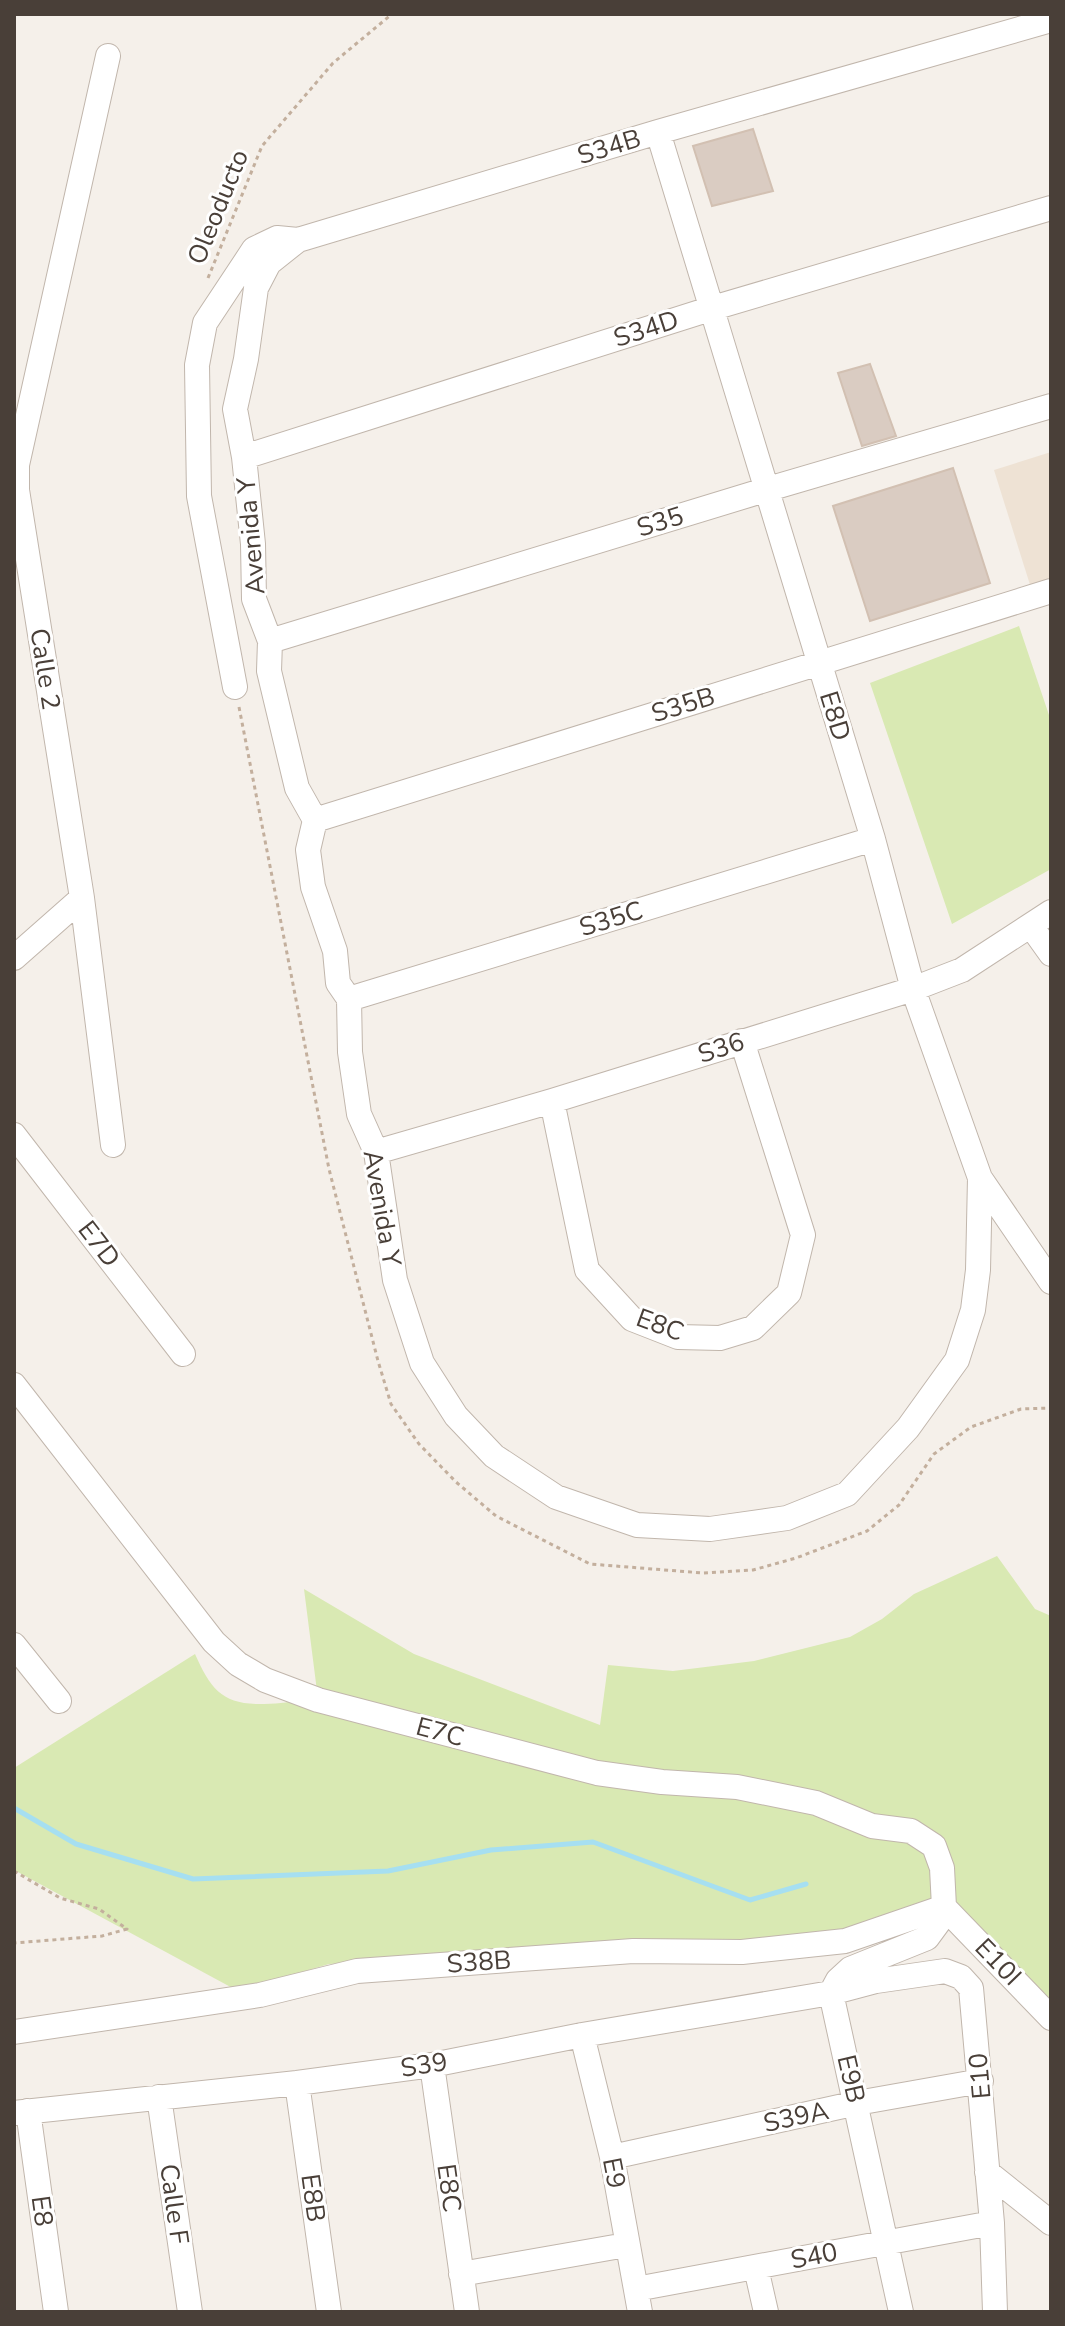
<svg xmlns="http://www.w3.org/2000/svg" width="1065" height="2326" viewBox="0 0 1065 2326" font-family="'Nunito Sans',sans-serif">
  <rect width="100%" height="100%" fill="#f5f0ea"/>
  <path fill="#eee2d4" d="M1051,452V582L1031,588L994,470Z"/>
  <path fill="#d9e9b3" d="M1019,626L1051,721V869L952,924L870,683Z
    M997,1556L1035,1609L1051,1616V2018L944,1907L845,1941L329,1964L238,1991L14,1870V1768L195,1654C211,1690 223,1705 264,1704C281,1703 291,1704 306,1695L318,1699L304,1589L414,1654L600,1725L608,1665L673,1671L754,1661L850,1637L882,1619L914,1594Z"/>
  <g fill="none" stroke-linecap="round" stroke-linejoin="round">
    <path stroke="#a6dff1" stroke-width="5" d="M14,1808L76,1844L193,1879L388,1871L491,1850L593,1842L750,1900L806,1884"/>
  </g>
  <path fill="#daccc2" stroke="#d2c0b2" stroke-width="2" d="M753,129L773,191L712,206L693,146Z
    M870,364L896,436L862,446L838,373Z
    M953,468L990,583L870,621L833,506Z"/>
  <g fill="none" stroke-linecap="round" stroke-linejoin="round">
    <g stroke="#c1b6ac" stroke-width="26">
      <path id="minor" d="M108,56L17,465V490L82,898L113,1145
        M658,132L873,839L913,989L980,1178L1051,1282
        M298,240L269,263L256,288L246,359L235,409L244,457L253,544L254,599L270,641L269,671L297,788L315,820L308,850L313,887L335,951L338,983L349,999L350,1052L359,1114L376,1152L395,1280L422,1363L456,1416L494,1456L556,1497L637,1525L710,1529L787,1518L847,1494L908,1428L957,1360L973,1310L978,1270L980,1178
        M244,457L713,308L1051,208
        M270,641L765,490L1051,406
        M235,687L199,496L197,365L205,323L254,249L277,238L298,240L658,132L1051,20
        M315,820L1051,591
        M1031,926L1051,954
        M14,958L82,898
        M349,999L873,839
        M552,1101L587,1270L632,1319L678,1337L720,1338L753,1328L789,1293L803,1235L742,1041
        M14,1135L183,1354
        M376,1152L552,1101L913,989L962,970L1051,912
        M14,1385L214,1642L238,1664L265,1680L318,1700L597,1773L662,1782L737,1787L816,1803L872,1826L911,1831L934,1846L942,1868L944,1907L938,1923L927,1938L850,1969L838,1980L831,1993L901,2312
        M14,1645L59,1701
        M944,1907L1051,2018
        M14,2032L260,1995L357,1971L633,1951L742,1952L845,1941L944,1907
        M582,2035L612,2157L640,2312
        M432,2065L467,2312
        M297,2083L329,2312
        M159,2097L190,2312
        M28,2111L56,2312
        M14,2113L297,2083L432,2065L582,2035L831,1993L876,1981L945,1971L961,1977L971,1988L992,2223L995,2312
        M612,2157L857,2103L981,2081
        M987,2172L1051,2223
        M756,2268L766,2312
        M461,2274L626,2245
        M636,2289L992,2223"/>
    </g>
    <path stroke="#c3af9d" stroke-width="3" stroke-dasharray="4 4" stroke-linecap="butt" d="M208,278L262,146L333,63L392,14
      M239,707L329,1169L378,1361L391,1404L419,1444L456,1482L496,1516L590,1564L703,1573L753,1570L796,1558L867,1531L899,1505L934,1454L971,1427L1021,1409L1051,1408
      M14,1871L60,1898L99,1909L127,1929L102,1936L14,1943"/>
    <use href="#minor" stroke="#fff" stroke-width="24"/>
  </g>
  <g text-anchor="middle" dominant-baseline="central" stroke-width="6" stroke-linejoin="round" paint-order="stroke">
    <g font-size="26" fill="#493f38" stroke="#fff">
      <text transform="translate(609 147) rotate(-17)">S34B</text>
      <text transform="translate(218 207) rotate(-68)">Oleoducto</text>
      <text transform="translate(646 329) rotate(-18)">S34D</text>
      <text transform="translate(660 522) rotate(-17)">S35</text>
      <text transform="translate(251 536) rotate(-95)">Avenida Y</text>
      <text transform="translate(45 669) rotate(81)">Calle 2</text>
      <text transform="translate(683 705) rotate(-17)">S35B</text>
      <text transform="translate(835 716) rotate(73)">E8D</text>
      <text transform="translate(611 919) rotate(-17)">S35C</text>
      <text transform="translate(721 1048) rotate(-18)">S36</text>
      <text transform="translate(382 1208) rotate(80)">Avenida Y</text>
      <text transform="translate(99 1244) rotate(52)">E7D</text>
      <text transform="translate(660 1325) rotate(20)">E8C</text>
      <text transform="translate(440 1732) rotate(15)">E7C</text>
      <text transform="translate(479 1962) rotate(-4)">S38B</text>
      <text transform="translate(998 1962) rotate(46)">E10I</text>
      <text transform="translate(424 2065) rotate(-9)">S39</text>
      <text transform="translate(980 2076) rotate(-95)">E10</text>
      <text transform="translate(851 2079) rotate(77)">E9B</text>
      <text transform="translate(796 2117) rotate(-12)">S39A</text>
      <text transform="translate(614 2173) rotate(79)">E9</text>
      <text transform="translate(449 2188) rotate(82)">E8C</text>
      <text transform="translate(313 2198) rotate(82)">E8B</text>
      <text transform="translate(174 2204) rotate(82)">Calle F</text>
      <text transform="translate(42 2211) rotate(82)">E8</text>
      <text transform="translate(814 2256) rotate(-11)">S40</text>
    </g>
  </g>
  <rect width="1065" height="2326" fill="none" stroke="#493f38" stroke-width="32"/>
</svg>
